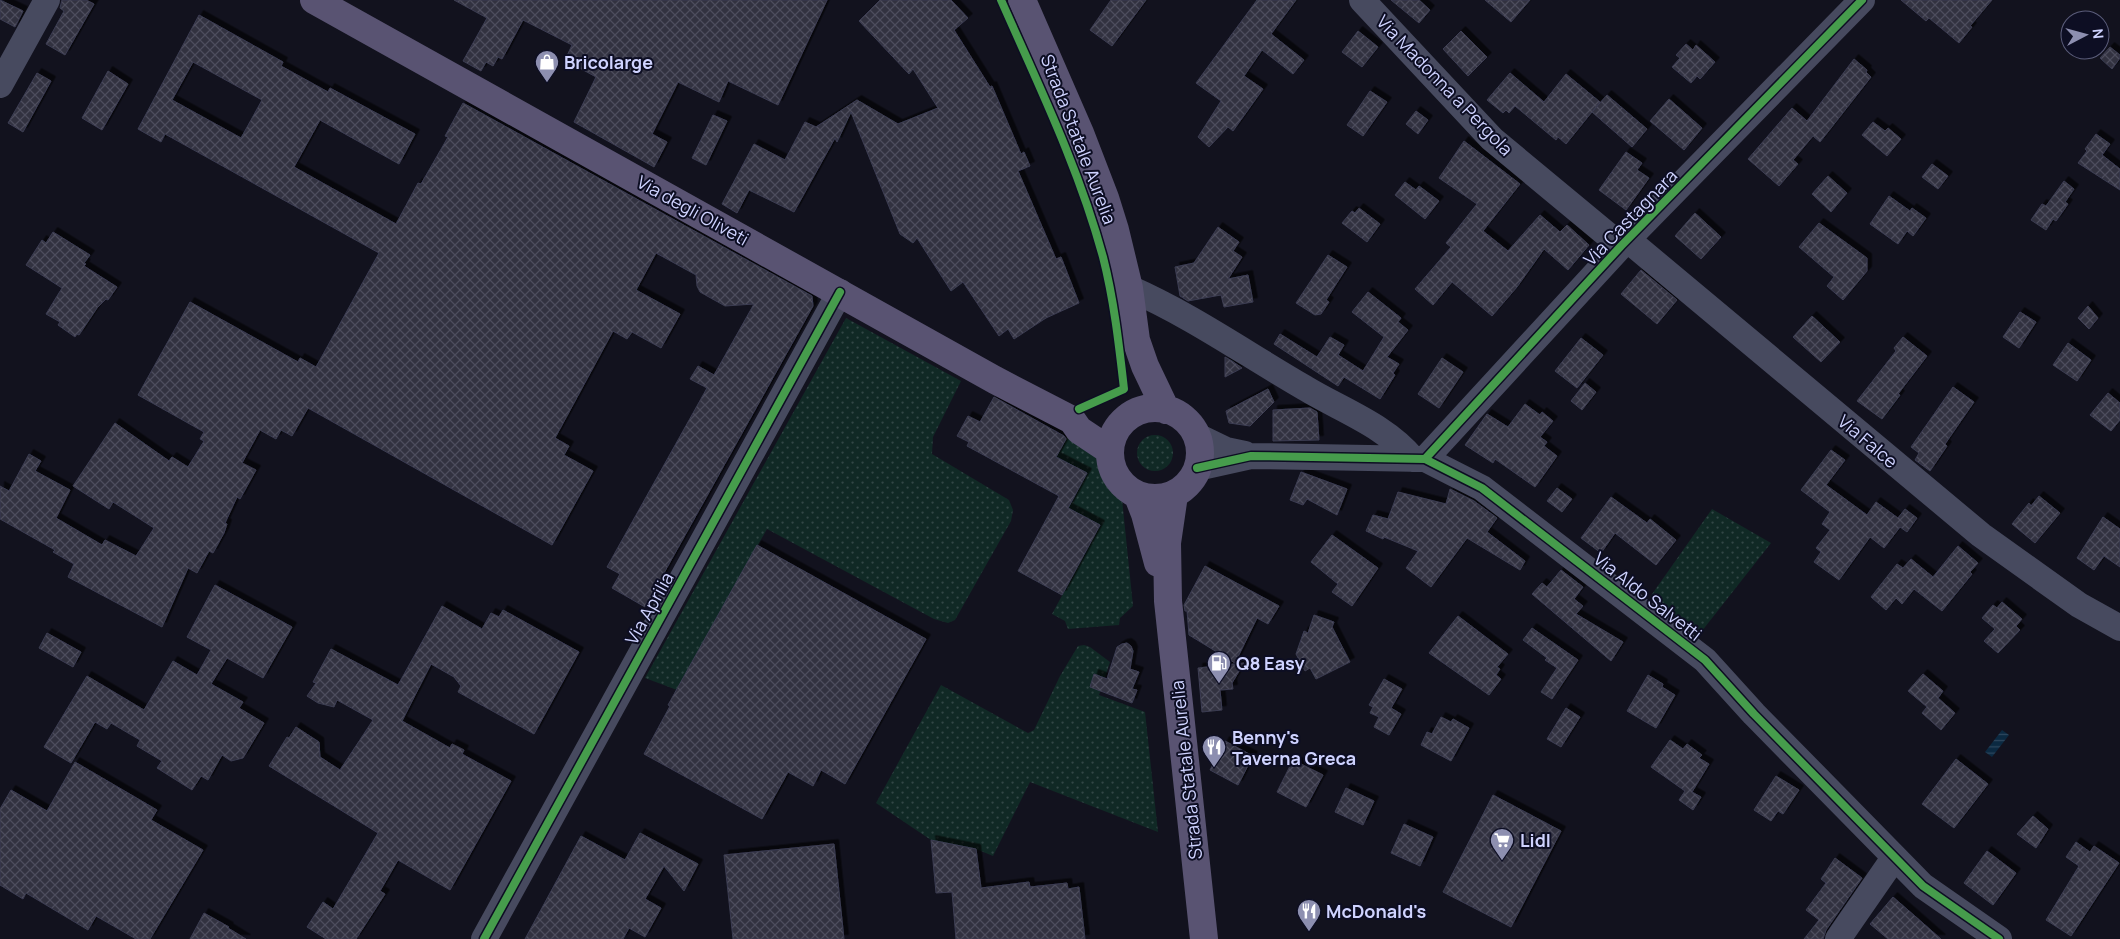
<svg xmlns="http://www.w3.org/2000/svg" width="2120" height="939" viewBox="0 0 2120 939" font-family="Manrope,sans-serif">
  <defs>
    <pattern id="green-dots" width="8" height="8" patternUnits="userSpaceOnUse" patternTransform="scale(1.25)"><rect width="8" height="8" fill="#102925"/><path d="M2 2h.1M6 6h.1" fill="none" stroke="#324746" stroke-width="1.8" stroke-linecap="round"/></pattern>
    <pattern id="water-rules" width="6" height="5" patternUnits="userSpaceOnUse" patternTransform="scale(1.25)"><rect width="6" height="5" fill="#0b2941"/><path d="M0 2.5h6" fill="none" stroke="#2e475e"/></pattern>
    <pattern id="building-cross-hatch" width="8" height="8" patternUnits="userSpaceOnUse" patternTransform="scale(1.25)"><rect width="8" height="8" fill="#303040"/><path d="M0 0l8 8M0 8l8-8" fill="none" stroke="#4d4d5d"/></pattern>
    <filter id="shadow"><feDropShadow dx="4.5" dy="-4.5" stdDeviation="0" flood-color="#0009"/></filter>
  </defs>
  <rect width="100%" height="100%" fill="#12121e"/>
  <path fill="url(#green-dots)" d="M846,318L961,381L933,437L932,454L1009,500L1013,510L1011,521L955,620L948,623L934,619L767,529L677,690L645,678Z
    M1137 453a18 18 0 1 1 36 0a18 18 0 1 1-36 0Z
    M1067,437L1095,453L1109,487L1122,499L1133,606L1120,618L1119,625L1068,629L1065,621L1052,614L1100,526L1068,508L1087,474L1055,461Z
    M1712,509L1771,543L1698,636L1650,597Z
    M1084,645L1090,647L1110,662L1099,695L1145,712L1158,832L1030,782L993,856L976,849L931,840L876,803L941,685L1028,733L1034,730L1060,676L1078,646Z"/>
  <path fill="url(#water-rules)" d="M2002,730L2009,735L1992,757L1985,752Z"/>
  <path fill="url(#building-cross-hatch)" stroke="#3c3d52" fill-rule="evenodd" filter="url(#shadow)" d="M0,0L23,11L15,27L0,19Z
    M62,0H86L94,4L65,55L46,44L64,11L60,8Z
    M454,0H827L778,105L728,81L719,102L678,82L652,134L667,142L654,167L574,122L596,77L565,60L572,45L523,20L502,59L498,57L493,66L486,62L481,71L463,61L487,18Z
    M880,0H951L968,18L954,30L990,87L992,86L1021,154L1024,152L1030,166L1018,171L1056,259L1061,257L1079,303L1046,318L1014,339L1008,329L999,336L963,282L951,291L917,238L913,243L900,234L851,112L837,142L835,138L794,212L749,190L737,213L722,204L754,144L785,160L805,122L816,127L857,100L898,124L938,108L913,69L909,74L859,21Z
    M1111,0H1146L1112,46L1090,30Z
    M1257,0H1296L1271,34L1304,60L1293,74L1262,50L1244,76L1263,89L1233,131L1228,127L1209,147L1198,137L1221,101L1196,83Z
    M1391,0H1419L1430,10L1419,23Z
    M1485,0H1530L1511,22Z
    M1901,0H1992L1970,26L1972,27L1959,43L1929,18L1926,21Z
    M199,15L283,62L281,66L328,92L330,88L415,134L399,164L320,120L294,167L396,224L418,183L421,184L448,137L445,136L463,103L812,296L813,306L645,607L612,588L620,574L607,567L707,388L690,379L698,366L714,375L754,304L725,306L700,292L697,286L696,275L656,253L636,290L680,314L661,348L632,332L627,339L613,331L555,438L569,446L564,455L593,471L552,545L308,408L292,436L281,430L276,439L260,430L242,463L256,470L240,499L237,497L225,523L227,524L224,533L213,553L209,551L197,573L188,568L162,627L68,577L74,564L53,552L55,550L0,519V486L9,491L29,454L41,461L35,471L70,490L56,518L102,545L105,540L136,556L154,528L113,502L109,509L73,486L115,423L169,461L172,457L188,467L204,441L200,439L204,432L138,395L190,302L298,362L300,358L316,367L379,253L165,134L161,142L138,129ZM193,62L262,100L241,138L172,100Z
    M1358,31L1378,47L1362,67L1342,52Z
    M1461,31L1487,57L1468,76L1443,49Z
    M1686,44L1693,50L1696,45L1715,62L1700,79L1697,76L1691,83L1672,67L1680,58L1676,55Z
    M2110,47L2120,55V58L2112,69L2100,58Z
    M1854,59L1867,70L1866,72L1871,77L1820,142L1813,136L1793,160L1798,164L1779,186L1748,159L1792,108L1807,121Z
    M108,71L128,84L102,130L82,118Z
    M37,73L51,81L23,132L8,123Z
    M1510,73L1544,102L1566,74L1600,102L1566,144L1558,137L1556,140L1515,106L1509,113L1506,110L1503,113L1487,100Z
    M1370,91L1387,102L1363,136L1347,125Z
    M1607,95L1647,129L1632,147L1592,112Z
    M1669,99L1702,128L1684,150L1650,121Z
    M1416,111L1428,120L1418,134L1406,124Z
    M713,115L727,121L706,165L692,158Z
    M1873,122L1885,131L1888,128L1901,139L1887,156L1862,135Z
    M2096,134L2110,144L2102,155L2120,169V190L2078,163L2087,151L2085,149Z
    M1464,141L1520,184L1483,231L1508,251L1540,215L1560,232L1567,225L1589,245L1568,270L1544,249L1517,287L1492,316L1452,282L1433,305L1415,289L1451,247L1446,243L1477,204L1439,178Z
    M1626,152L1642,163L1637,170L1649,178L1626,210L1599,190Z
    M1932,164L1948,176L1938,189L1922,177Z
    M1828,176L1847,193L1831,212L1812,194Z
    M2064,181L2074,189L2065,202L2068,204L2056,221L2053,219L2046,230L2031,220L2042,204L2046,206Z
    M1405,182L1416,190L1419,186L1439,201L1425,219L1395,195Z
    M1889,196L1910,211L1912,208L1926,218L1913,236L1907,231L1898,244L1870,224Z
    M1359,208L1380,224L1367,242L1342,223L1352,211L1355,213Z
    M1695,213L1721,237L1701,259L1675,236Z
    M1819,223L1867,258V271L1843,300L1827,286L1834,277L1799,247Z
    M1218,227L1239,242L1233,251L1242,257L1228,279L1248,275L1253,302L1224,307L1221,295L1188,301L1180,296L1175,267L1194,263Z
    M53,232L90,255L84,263L86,264L84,266L117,287L108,300L106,299L97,308L79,335L77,334L75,337L58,325L60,322L46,314L62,288L26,265L42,240L46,243Z
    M1328,255L1347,267L1326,300L1329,302L1321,314L1315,315L1296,303Z
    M1641,270L1677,300L1657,324L1621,294Z
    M1368,292L1401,318L1398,322L1408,330L1387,357L1399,364L1393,373L1395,375L1380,399L1344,377L1338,386L1274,344L1280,334L1317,357L1330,337L1344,345L1338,355L1363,371L1384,337L1352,312Z
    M2088,306L2098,318L2089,329L2078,318Z
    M2020,312L2036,322L2019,348L2003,337Z
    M1812,316L1840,342L1821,362L1793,337Z
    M1903,337L1927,356L1898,394L1900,395L1882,419L1857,401L1896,351L1894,348Z
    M1581,338L1603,355L1577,388L1555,371Z
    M2068,343L2091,360L2077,381L2053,365Z
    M1225,357L1232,361L1242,368L1225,377Z
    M1442,358L1463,372L1439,408L1418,394Z
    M1585,383L1596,392L1582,410L1571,401Z
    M1953,387L1974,402L1945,444L1947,446L1930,471L1915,460L1919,453L1911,447Z
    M1268,389L1274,402L1250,426L1229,423L1226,411Z
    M2108,393L2120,403V420L2111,431L2090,415Z
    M994,397L1064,436L1066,439L1056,457L1087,473L1068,508L1100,525L1062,595L1018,571L1059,496L967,446L969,442L957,436L968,416L980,422Z
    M1525,404L1540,415L1542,412L1553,421L1540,437L1547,442L1544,446L1557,456L1535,487L1495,459L1493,463L1465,445L1487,414L1508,427Z
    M1310,408L1317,412L1319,440L1273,441V410Z
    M1831,450L1845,460L1826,485L1867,515L1876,502L1898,518L1905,509L1917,518L1907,532L1900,527L1884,548L1870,537L1839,580L1814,562L1821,552L1816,548L1830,530L1822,524L1830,512L1801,490Z
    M1301,472L1347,489L1337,515L1307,499L1303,505L1290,500Z
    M1557,488L1572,499L1562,512L1547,501Z
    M1450,489L1474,501L1497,518L1487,532L1525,561L1520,570L1467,538L1431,587L1406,568L1418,551L1384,537L1383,539L1366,531L1373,515L1388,519L1398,492L1446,504Z
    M2039,496L2060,513L2035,543L2012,524L2029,503L2031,506Z
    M1611,497L1647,523L1650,519L1676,540L1656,565L1615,533L1601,553L1581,538Z
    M2103,517L2120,529V567L2104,556L2094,570L2077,558Z
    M1332,535L1378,568L1352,606L1332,592L1338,584L1311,562Z
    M757,545L926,639L845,784L821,770L813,786L788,772L762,819L644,754L670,706L668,705Z
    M1958,546L1978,563L1970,572L1972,574L1942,611L1914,589L1902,604L1896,598L1886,610L1871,597L1897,564L1903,568L1911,559L1933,577Z
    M1205,566L1279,606L1268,624L1257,618L1235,663L1189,635L1187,611H1185L1184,605Z
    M1561,570L1583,587L1574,599L1583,606L1576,614L1623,642L1611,661L1532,594L1542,583L1547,587Z
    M215,585L292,627L263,678L227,658L211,684L243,702L239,708L264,723L243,758L231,761L222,755L208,780L201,776L192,790L157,768L162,761L137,746L140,740L111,723L107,729L95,722L71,763L44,747L87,676L144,710L173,661L197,675L211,650L187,637Z
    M2002,602L2022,619L2016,626L2020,630L1998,653L1984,641L1995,629L1982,618L1993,605L1997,608Z
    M442,606L482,629L491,613L499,617L503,610L579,652L534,734L458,692L461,686L454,677L431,664L402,721L450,748L452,744L464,750L462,754L511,781L450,890L398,860L380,891L385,894L356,939H326L307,927L323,902L333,909L378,833L269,766L287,737L289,738L296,727L319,742L320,757L340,770L373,720L337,700L334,707L318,703L307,696L316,683L313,682L331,649L398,685Z
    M1314,615L1334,622L1332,627L1350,662L1316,679L1310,668L1305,671L1296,654L1304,631L1308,633Z
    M1458,616L1508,654L1497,667L1500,669L1496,675L1501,679L1489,695L1429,653Z
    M1532,628L1578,660L1552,699L1541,692L1557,668L1545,660L1547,658L1523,640Z
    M47,633L81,652L73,667L39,648Z
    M1127,643L1131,646L1133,651L1130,669L1139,672L1132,689L1137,690L1132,703L1090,687L1094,674L1107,679L1117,647L1122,644Z
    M1244,663L1232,683L1233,689L1220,690L1222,710L1202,712L1198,668Z
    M1923,674L1943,691L1938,698L1955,713L1941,730L1922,713L1927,707L1908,691Z
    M1648,675L1663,684L1662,687L1675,695L1656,728L1627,711Z
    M1384,679L1402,689L1391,708L1401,714L1389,735L1374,727L1379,717L1370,713L1373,707L1369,705Z
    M1566,708L1580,717L1561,747L1547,739Z
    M1441,717L1451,722L1453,719L1469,728L1451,761L1421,745L1427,732L1432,734Z
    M1670,740L1683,749L1687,744L1702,755L1699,758L1709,764L1692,792L1701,797L1693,810L1679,800L1685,791L1651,767Z
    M1225,741L1253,756L1238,785L1210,770Z
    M1956,759L1988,784L1954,828L1922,804Z
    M1293,760L1323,775L1306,807L1277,792Z
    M75,762L157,810L151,820L203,850L150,939H136L96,916L88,930L26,893L23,899L0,885V809L11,790L47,811Z
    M1776,776L1799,790L1783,814L1778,811L1771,821L1754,810Z
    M1346,788L1374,801L1363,825L1335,812Z
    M1493,795L1561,831L1511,927L1443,892Z
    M2033,816L2048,829L2036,848L2017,834Z
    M1404,824L1433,837L1420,866L1391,853Z
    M640,833L698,864L684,891L664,866L645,899L661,908L645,937L629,928L623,939H525L581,836L625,860Z
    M931,840L976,849L981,888L1029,882L1030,887L1067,883L1068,889L1079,887L1085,939H956L952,892L936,893Z
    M2076,842L2090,852L2094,846L2119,863L2071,936L2046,920L2079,866L2066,857Z
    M834,844L844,939H733L724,855Z
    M1987,851L2016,873L1993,905L1964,883Z
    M1835,858L1862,878L1826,930L1823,939H1804L1819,920L1806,910L1826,883L1821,879Z
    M1893,897L1916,917L1941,939H1888L1870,924Z
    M204,913L229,927L228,928L246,939H190Z"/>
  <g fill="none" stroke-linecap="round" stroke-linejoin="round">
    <path stroke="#474a5f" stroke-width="26" d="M1362,0L1492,139L1621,246
      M0,85L47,0
      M1628,240L1981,535L2079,605L2120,628
      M1129,288C1191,315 1246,354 1305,388C1341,410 1385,425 1413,459
      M1197,436L1226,450L1245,454
      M1425,459L1621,246L1862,0
      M1197,468L1251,456L1425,459L1482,488L1705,660L1754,714L1923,886L1999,939
      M484,939L840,292
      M1838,939L1894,858"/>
    <path stroke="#595372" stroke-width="28" d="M314,0L995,380L1072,420L1079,430L1109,450
      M1022,0L1080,133L1105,198L1115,230L1129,288L1136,340L1145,366L1166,410
      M1110 453a45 45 0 1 1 90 0a45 45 0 1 1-90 0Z
      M1174,495L1167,543L1168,601L1204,939
      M1138,496L1145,514L1158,563"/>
    <g stroke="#0d0e23" stroke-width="11">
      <path id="cycleway" d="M1001,0C1038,84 1079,168 1103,257C1114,300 1119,345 1124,389L1079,409
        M1425,459L1621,246L1862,0
        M1197,468L1251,456L1425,459L1482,488L1705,660L1754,714L1923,886L1999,939
        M484,939L840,292"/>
    </g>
    <use href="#cycleway" stroke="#469c4c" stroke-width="8"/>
  </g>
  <defs>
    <g id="shop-pin" transform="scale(1.25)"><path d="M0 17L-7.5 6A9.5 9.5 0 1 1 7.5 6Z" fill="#8d8fb0" stroke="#0d0e23"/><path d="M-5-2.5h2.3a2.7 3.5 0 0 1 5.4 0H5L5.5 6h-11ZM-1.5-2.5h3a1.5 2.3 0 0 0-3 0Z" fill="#fff"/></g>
    <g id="fuel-pin" transform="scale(1.25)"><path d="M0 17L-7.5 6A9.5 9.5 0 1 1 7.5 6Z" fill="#8d8fb0" stroke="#0d0e23"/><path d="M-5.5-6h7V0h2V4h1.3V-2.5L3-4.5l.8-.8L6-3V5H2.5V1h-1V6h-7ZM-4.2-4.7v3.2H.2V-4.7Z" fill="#fff"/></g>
    <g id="restaurant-pin" transform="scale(1.25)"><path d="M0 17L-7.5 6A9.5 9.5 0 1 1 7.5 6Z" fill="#8d8fb0" stroke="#0d0e23"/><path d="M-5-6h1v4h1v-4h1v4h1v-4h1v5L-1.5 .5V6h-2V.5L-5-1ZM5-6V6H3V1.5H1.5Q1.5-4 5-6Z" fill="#fff"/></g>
    <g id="supermarket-pin" transform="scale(1.25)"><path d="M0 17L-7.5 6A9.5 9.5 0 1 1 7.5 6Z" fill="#8d8fb0" stroke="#0d0e23"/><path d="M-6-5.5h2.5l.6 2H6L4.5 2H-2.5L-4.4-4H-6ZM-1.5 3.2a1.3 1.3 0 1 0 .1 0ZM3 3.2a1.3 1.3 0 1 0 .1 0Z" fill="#fff"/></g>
  </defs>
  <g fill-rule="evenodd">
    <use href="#shop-pin" x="547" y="62"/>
    <use href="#fuel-pin" x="1219" y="663"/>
    <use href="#restaurant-pin" x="1214" y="747"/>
    <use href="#supermarket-pin" x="1502" y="840"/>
    <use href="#restaurant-pin" x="1309" y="911"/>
  </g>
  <g text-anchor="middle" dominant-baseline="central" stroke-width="4" stroke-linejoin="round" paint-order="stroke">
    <g font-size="18" font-weight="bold" fill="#cfd3ff" stroke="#0d0e23" text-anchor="start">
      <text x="564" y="62">Bricolarge</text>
      <text x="1236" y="663">Q8 Easy</text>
      <text x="1232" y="737">Benny's<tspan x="1232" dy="21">Taverna Greca</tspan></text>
      <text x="1520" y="840">Lidl</text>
      <text x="1326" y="911">McDonald's</text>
    </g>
    <g font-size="18" fill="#cfd3ff" stroke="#0d0e23">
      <text transform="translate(1445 85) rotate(46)">Via Madonna a Pergola</text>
      <text transform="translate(1079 139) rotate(69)">Strada Statale Aurelia</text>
      <text transform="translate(693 210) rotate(29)">Via degli Oliveti</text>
      <text transform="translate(1630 217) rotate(-46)">Via Castagnara</text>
      <text transform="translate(1868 441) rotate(40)">Via Falce</text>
      <text transform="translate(1648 596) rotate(38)">Via Aldo Salvetti</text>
      <text transform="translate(649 608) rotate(-61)">Via Aprilia</text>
      <text transform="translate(1186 770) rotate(-96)">Strada Statale Aurelia</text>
    </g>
  </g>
  <g transform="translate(2085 35) rotate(84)"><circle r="24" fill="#0d0e23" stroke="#5b5d7b"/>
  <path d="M0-4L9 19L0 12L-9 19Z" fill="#8d8fb0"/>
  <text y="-8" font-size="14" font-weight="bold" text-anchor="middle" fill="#cfd3ff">N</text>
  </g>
</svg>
